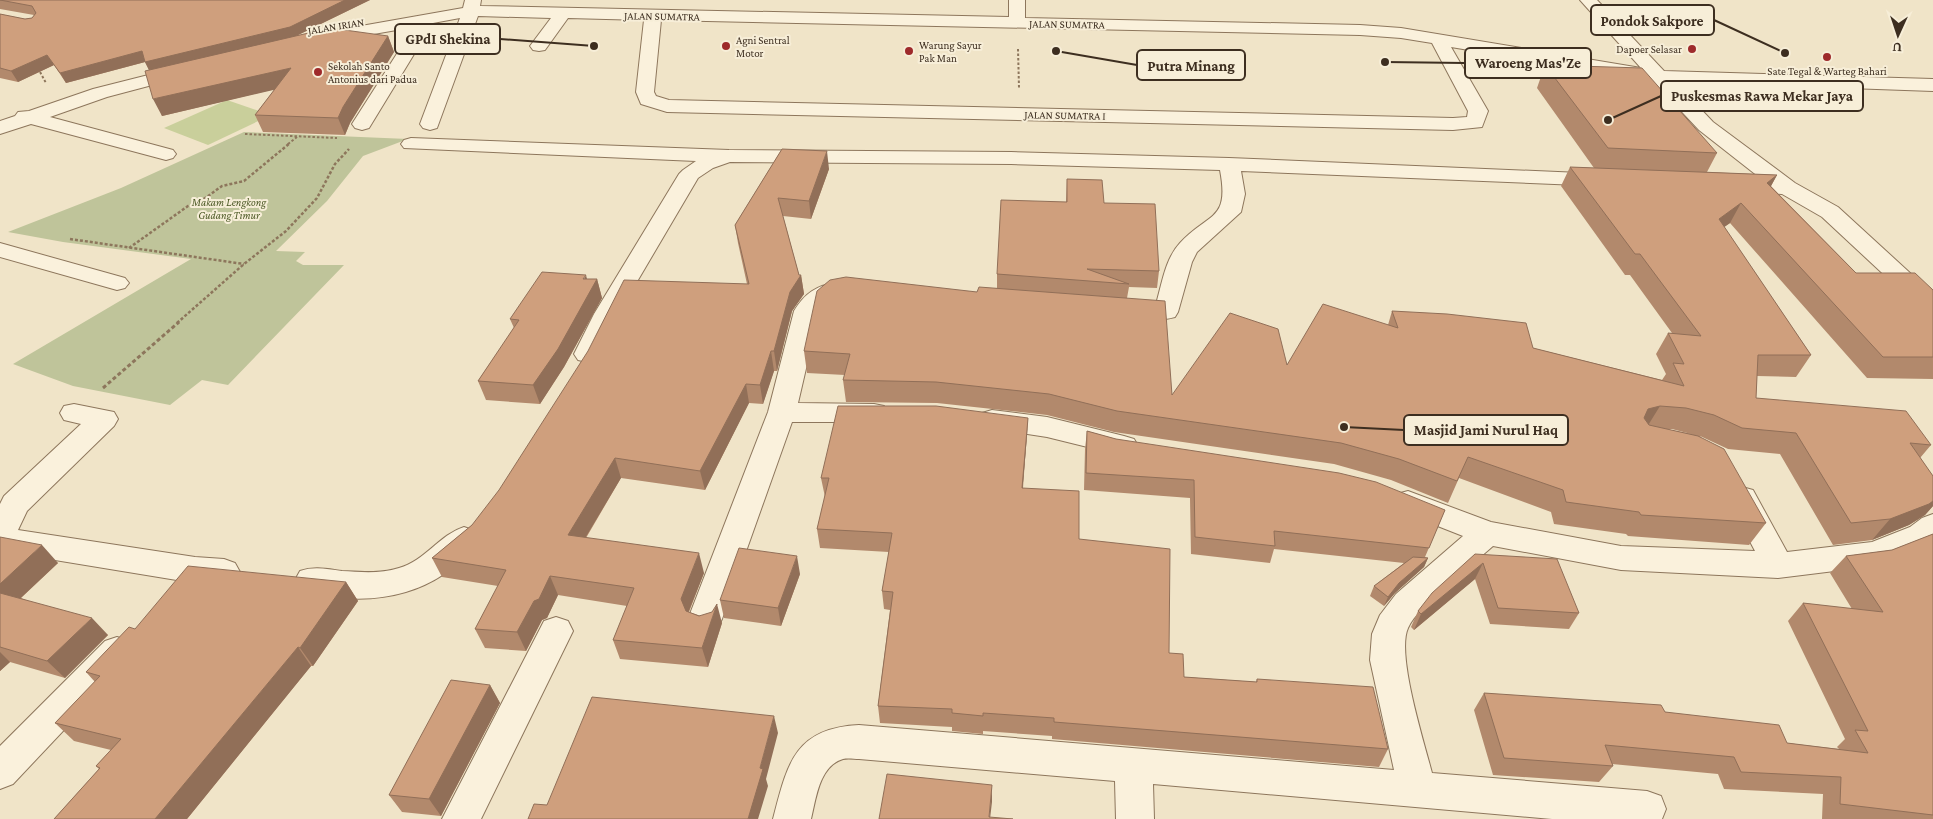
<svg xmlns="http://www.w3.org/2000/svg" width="1933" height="819" viewBox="0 0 1933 819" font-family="'Crimson Pro',serif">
  <rect width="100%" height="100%" fill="#f0e4c8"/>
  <path fill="#c9cf9b" d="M227,100L271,115L208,145L164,128Z"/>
  <path fill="#bfc49a" d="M244,132L408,139L363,156L327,201L276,251L305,252L296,261L303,265H344L228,385L202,380L170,405L73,386L13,364L191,259L63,242L8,232L121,188Z"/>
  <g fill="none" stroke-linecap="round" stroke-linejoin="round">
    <g stroke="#8d765c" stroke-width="2">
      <path id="minor" d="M465,0H481L480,6L1009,17V0H1025V18L1360,25L1401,28L1641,68L1580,0H1597L1664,71L1933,79V91L1675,82L1713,122L1795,183L1838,207L1933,294V315L1924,312L1822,217L1782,194L1728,191L1725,186L1728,181L1736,180L1764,181L1699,130L1653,81L1451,47L1488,111L1482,127L1453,130L667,112L641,104L636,92L644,20L568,18L545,50L539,51L533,50L530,46L551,18L478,16L437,128L430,130L423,128L420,124L460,18L433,23L369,128L362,130L355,128L352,124L414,27L316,44L310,43L307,39L310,35L463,8ZM661,20L1360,35L1401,38L1432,43L1468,111L1467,117L1453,118L669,100L656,96L654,92Z
        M184,66L190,67L193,71L190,75L107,97L50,117L173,150L176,154L173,158L166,160L31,124L0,134V121L15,116L18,112L29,111L93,89Z
        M411,138L729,150L1011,152L1229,158L1603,174L1611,175L1614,180L1611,185L1603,186L1241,171L1245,194L1241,212L1197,252L1192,262L1178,312L1175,317C1158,322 1136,319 1119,314L1116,309L1119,304L1128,301L1156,304C1162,284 1165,259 1180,243C1208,212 1230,222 1220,170L1011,164L730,162L713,168L698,178L618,314L600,354L596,360L587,362L578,360L574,354L594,314L679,174L683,170L696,161L404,148L401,144L404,140Z
        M0,243L125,278L129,283L125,288L117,290L0,257Z
        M837,282L860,284L863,289L860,294L833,298L820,308L798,403L874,404L884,406L888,413L884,420L874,422H792L722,619L717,629L705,633L693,629L688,619L768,412L794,311C805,293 816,286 837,282Z
        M74,404L114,412L118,419L114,426L27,511L18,530L195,557L224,559L235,563L240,572L235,581L224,585L195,583L0,551V504L4,496L81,424L64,420L60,413L64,406Z
        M992,410L1047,417L1124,436L1134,439L1138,446L1134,453L1124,456L1047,437L982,427L978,420L982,413Z
        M1742,487L1753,490L1787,552L1872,542L1910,527L1922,518L1933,514V543L1875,566L1778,578L1621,570L1493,546C1472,565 1419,604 1408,628C1396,654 1424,742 1432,773L1647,791L1661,796L1666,809L1662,819H1552L1153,784L1154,819H1116L1115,781L859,759C854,759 848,758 843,759C819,766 816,799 811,819H773C787,765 794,728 859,725L1394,770L1370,660L1372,634L1380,615L1396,594L1463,536L1397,510L1393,502L1397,494L1408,491L1491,522L1621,546L1755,551L1727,498L1731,490Z
        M464,527L475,531L480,539C474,548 467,555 459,562C417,601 353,607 300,589L295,580L300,571C314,566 327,569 342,571C360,572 381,574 399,568C425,561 439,535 464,527Z
        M556,617L568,621L573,631L481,819H442L544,621Z
        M117,637L129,641L134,651L129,661L13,784L0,789V746L105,641Z"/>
    </g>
    <path stroke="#8d765c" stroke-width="2" stroke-dasharray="2.5 2" stroke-linecap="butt" d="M1018,49L1019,88
      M41,69L39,70L46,83
      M245,134L337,138
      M288,144L297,137"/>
    <path stroke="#8d765c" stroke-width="2.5" stroke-dasharray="3 2" stroke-linecap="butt" d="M70,239L244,264
      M129,248L188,206L197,204L222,186L244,181L290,143
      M177,323L244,264L286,231L317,198L335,164L349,149"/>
    <path stroke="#8d765c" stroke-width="3" stroke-dasharray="4 2.5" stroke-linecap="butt" d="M103,388L179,322"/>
    <use href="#minor" fill="#faf1dc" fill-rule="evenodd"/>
  </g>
  <path fill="#b2896c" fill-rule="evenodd" d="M0,0H370L298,35L388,36L394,52L350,123L345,135L263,132L255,115L275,89L162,116L149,70L145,62L66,83L54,65L18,82L0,78V14L25,19L32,18L34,15L0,9Z
    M1545,65L1717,153L1707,172L1777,175L1771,186L1856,273L1933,290V379L1867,378L1730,223L1724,227L1811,355L1796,377L1757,376L1756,398L1931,445L1920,458L1933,476V506L1925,515L1909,525L1872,540L1833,545L1780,454L1728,449L1700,436L1766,523L1749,545L1628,536L1626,534L1554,524L1551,512L1459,478L1448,503L1391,480L1334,464L1114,432L1047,415L937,403L846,402L843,380L845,375L807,373L804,351L977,292L997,288V274L1066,202L1067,179L1104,203L1159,271L1157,288L1129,287L1127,298L1172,395L1287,365L1388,325L1392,311L1533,348L1662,380L1666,374L1656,354L1668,333H1672L1630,275H1625L1561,186L1570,167L1594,168L1537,88ZM1666,429H1672L1691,434Z
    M782,149L829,169L811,219L783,216L799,275H801L804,294L792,311L777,371H774L763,404L749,403L705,490L621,478L586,538L704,573L689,612L722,623L708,667L620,659L613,640L627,606L558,595L547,618L542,620L526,651L485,648L475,629L498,586L442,577L432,558L472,525L747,284L738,243L735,225Z
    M587,279H597L602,298L564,367L540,404L486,400L478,381L514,328L510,319Z
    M1028,418L1023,488L1079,539L1169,653L1184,677L1256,682L1257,679L1388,749L1379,767L1052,739V736L983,731V734L952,731V727L880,723L878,706L890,610L884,609L882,591L889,552L820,548L817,529L825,497L821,478Z
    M1087,431L1116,439L1445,510L1425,557L1428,558L1424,567L1395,593L1384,606L1370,596L1374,586L1404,563L1274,549L1270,563L1191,554L1190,498L1084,490L1085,449Z
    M1933,534V819H1822L1823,794L1724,789L1718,774L1612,764L1613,766L1599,782L1493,775L1474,710L1484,693L1665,712L1787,743L1839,749L1837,747L1845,739L1788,621L1803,603L1852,609L1830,573L1846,556L1892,550Z
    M0,537L58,563L21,598L108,635L65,678L10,662L0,671Z
    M1475,554L1579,613L1569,629L1490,624L1475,579L1414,630L1411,627L1418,611Z
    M800,574L781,626L724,618L720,600Z
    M346,582L358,601L313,666H311L187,819H54L99,769L96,766L111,750L74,741L55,723L95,682L86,672L135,629Z
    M490,685L500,703L441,816L402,812L389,795L415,748Z"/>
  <path fill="#916f58" d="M345,0H370L294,37L150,72L145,62L66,83L60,73L142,51Z
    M388,36L394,52L350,123L345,135L338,118L343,107Z
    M47,55L54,65L18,82L11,71Z
    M291,68L299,84L162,116L153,99Z
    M827,151L829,169L811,219L809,201Z
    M1777,175L1766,195L1767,183Z
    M1741,203L1730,223L1707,239L1719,219Z
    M586,275L590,291L597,279L602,298L564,367L540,404L533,385Z
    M801,275L804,294L792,311L777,371L774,351L790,292Z
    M771,351L774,371L763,404L760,385Z
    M746,384L749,403L705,490L700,471Z
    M1660,406L1647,427L1635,430L1648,409Z
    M1028,418L1027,436L1021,506L1022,488Z
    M615,458L621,478L575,555L568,535Z
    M1933,501V506L1925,515L1909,525L1872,540L1890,519Z
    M42,545L58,563L10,608L0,598V584Z
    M699,553L704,573L686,618L681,599Z
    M797,556L800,574L781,626L778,608Z
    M1428,558L1424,567L1395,593L1384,606L1388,597L1399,583Z
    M1483,563L1475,579L1414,630L1421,614Z
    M550,576L558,595L547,618L542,620L526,651L517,632L534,601Z
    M346,582L358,601L313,666L300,648Z
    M717,604L722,623L708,667L702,648Z
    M92,618L108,635L65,678L47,661Z
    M298,647L311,666L187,819H155Z
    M0,652L10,662L0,671Z
    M490,685L500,703L441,816L429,799Z
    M774,716L778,733L766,779L768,786L758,819H748L760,768Z
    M992,785V802L990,819H989Z"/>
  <path fill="#cf9f7d" stroke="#916f58" d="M0,0H345L290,27L145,62L142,51L60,73L47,55L11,71L0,68V14L25,19L32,18L36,13L32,6Z
    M330,28L388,36L343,107L338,118L255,115L291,68L153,99L145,71Z
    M1545,65L1642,68L1717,153L1608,148Z
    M782,149L827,151L809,201L778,198L799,275H801L790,292L774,351H771L760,385L746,384L700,471L615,458L568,535L699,553L681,599L686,611L699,616L712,612L717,604L702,648L613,640L634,588L550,576L539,599L534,601L517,632L475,629L506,570L432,558L472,525L499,490L588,351L624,280L749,284L735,225Z
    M1570,167L1777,175L1767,183L1856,273H1915L1933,290V357H1883L1741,203L1719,219L1811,355H1758L1756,398L1906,411L1931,445L1910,443L1933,476V501L1929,504L1890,519L1851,523L1796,433L1742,428L1714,415L1686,408L1660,406L1648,409L1644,418L1649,425L1698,436L1724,449L1766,523L1641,515L1639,512L1566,502L1563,490L1468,457L1457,481L1399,459L1341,443L1117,411L1049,394L936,382L843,380L850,354L804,351L817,291L830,280L846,277L977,292L979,287L1165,301L1172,395L1230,313L1278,329L1287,365L1323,304L1398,328L1392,311L1447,314L1526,323L1533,348L1684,386L1673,363L1684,364L1668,333L1701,336L1640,254H1635Z
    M1067,179L1102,180L1104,203L1155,204L1159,271L1087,269L1129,284L997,274L1001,200L1067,202Z
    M542,272L586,275L583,279H597L558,349L533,385L478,381L519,320L510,319Z
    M838,406H936L1028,418L1022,488L1079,491V539L1170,549L1169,653L1183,654L1184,677L1257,682V679L1373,687L1388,749L1054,722V718L983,713V716L952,713V709L878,706L893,592L882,591L892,533L817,529L829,478H821Z
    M1087,431L1116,439L1339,473L1376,482L1445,510L1429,548L1274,531L1275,546L1195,537L1194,480L1086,473Z
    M1933,534V815L1840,804L1841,777L1741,772L1734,757L1605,745L1613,766L1504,758L1484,693L1661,705L1665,712L1779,725L1787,743L1868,753L1855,730L1868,731L1803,603L1883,612L1846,556L1892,550Z
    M0,537L42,545L0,584Z
    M739,548L797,556L778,608L720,600Z
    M1475,554L1557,559L1579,613L1498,608L1483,563L1421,614L1418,611L1432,593Z
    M1413,557L1428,558L1399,583L1388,597L1374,586Z
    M188,566L346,582L300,648L298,647L155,819H54L100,768L96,766L121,739L55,723L100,676L86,672L129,627L135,629Z
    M0,593L92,618L47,661L0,647Z
    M451,680L490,685L429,799L389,795Z
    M592,697L774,716L760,768L763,769L748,819H528L534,804L547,805Z
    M887,774L992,785L989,817L1013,819H879Z"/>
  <g fill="#9e2a2b" stroke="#f7eed8" stroke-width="2">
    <circle cx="726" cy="46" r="5"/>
    <circle cx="1692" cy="49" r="5"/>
    <circle cx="909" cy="51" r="5"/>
    <circle cx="1827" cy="57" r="5"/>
    <circle cx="318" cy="72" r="5"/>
  </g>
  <g text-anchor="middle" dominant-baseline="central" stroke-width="4" stroke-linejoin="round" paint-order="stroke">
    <g font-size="11" fill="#3d2e20" stroke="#f7eed8">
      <text transform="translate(662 16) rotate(1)">JALAN SUMATRA</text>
      <text transform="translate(1067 24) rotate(1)">JALAN SUMATRA</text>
      <text transform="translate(336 26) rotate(-9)">JALAN IRIAN</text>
      <text transform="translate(1065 115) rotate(1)">JALAN SUMATRA I</text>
    </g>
    <g font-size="11" fill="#3d2e20" stroke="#f7eed8" text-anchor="start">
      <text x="736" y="40">Agni Sentral<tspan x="736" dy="13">Motor</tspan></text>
      <text x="919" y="45">Warung Sayur<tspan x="919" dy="13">Pak Man</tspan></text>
      <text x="1682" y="49" text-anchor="end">Dapoer Selasar</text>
      <text x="328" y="66">Sekolah Santo<tspan x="328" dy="13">Antonius dari Padua</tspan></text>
      <text x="1827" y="71" text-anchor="middle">Sate Tegal &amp; Warteg Bahari</text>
    </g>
    <g font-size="11" font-style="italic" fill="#4d5a26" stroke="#f7eed8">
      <text x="229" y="202">Makam Lengkong<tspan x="229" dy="13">Gudang Timur</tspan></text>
    </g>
  </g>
  <path fill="none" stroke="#3d2e20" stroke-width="2" d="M1785 53L1714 20M594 46L500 39M1385 62L1465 63M1056 51L1137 65M1608 120L1661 96M1344 427L1404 430"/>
  <g fill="#3d2e20" stroke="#f7eed8" stroke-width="2">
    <circle cx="1785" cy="53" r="5"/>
    <circle cx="594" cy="46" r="5"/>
    <circle cx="1385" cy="62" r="5"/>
    <circle cx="1056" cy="51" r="5"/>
    <circle cx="1608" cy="120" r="5"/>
    <circle cx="1344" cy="427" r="5"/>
  </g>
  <g fill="#f7eed8" stroke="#3d2e20" stroke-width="2">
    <rect x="1591" y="5" width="123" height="30" rx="5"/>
    <rect x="395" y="24" width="105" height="30" rx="5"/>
    <rect x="1465" y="48" width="126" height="30" rx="5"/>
    <rect x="1137" y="50" width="108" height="30" rx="5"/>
    <rect x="1661" y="81" width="202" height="30" rx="5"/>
    <rect x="1404" y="415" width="164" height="30" rx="5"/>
  </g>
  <g font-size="15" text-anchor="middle" font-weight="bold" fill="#3d2e20">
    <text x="1652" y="26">Pondok Sakpore</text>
    <text x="448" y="44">GPdI Shekina</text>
    <text x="1528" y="68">Waroeng Mas'Ze</text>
    <text x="1191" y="71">Putra Minang</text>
    <text x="1762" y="101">Puskesmas Rawa Mekar Jaya</text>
    <text x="1486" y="435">Masjid Jami Nurul Haq</text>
  </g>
  <g transform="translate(1898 35) rotate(183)" stroke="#f7eed8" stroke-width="4" paint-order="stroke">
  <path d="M0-4L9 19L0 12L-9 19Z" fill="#3d2e20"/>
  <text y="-8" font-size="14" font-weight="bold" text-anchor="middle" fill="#3d2e20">U</text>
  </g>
</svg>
